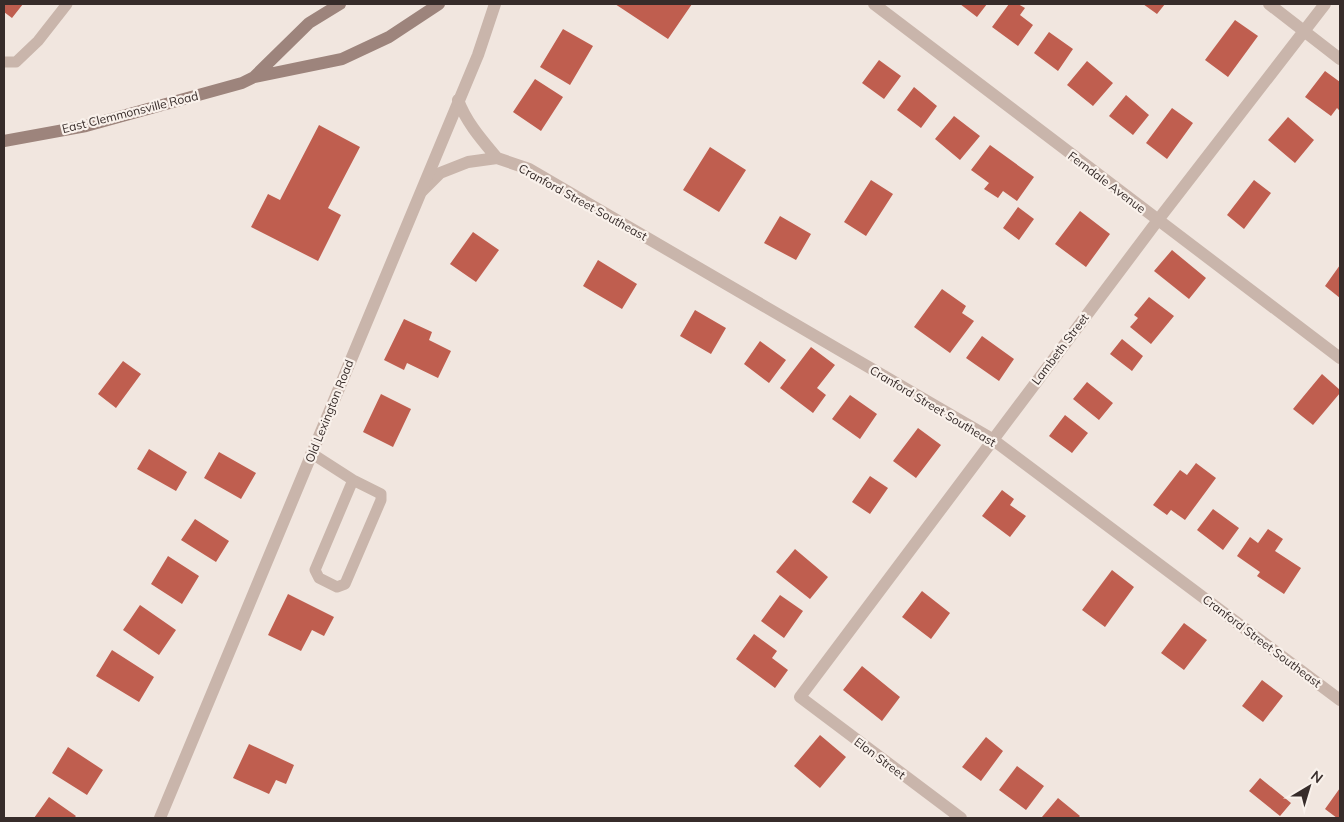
<svg xmlns="http://www.w3.org/2000/svg" width="1344" height="822" viewBox="0 0 1344 822" font-family="Mulish,sans-serif">
  <rect width="100%" height="100%" fill="#f1e6df"/>
  <path fill="#bf5e4f" d="M4,4H23L12,18L4,12Z
    M615,4H692L668,39Z
    M960,4H987L977,17Z
    M1009,4H1018L1025,8L1020,15L1033,25L1018,46L992,27Z
    M1143,4H1165L1157,14Z
    M1235,20L1258,36L1228,77L1205,60Z
    M563,29L593,46L570,85L540,67Z
    M1049,32L1073,49L1058,71L1034,53Z
    M879,60L901,76L884,99L862,83Z
    M1087,61L1113,83L1093,106L1067,85Z
    M1325,71L1340,82V111L1337,108L1331,116L1305,97Z
    M535,79L563,97L541,131L513,112Z
    M914,87L937,106L921,128L897,110Z
    M1126,95L1149,115L1133,135L1109,116Z
    M1172,108L1193,123L1167,159L1146,143Z
    M954,116L980,136L960,160L935,139Z
    M1288,117L1314,140L1295,163L1268,140Z
    M319,125L360,147L328,208L341,215L318,261L251,227L268,194L280,200Z
    M990,145L1034,177L1017,201L1003,191L998,198L984,189L989,183L971,170Z
    M710,147L746,170L719,212L683,190Z
    M871,180L893,194L866,236L844,222Z
    M1254,180L1271,193L1244,229L1227,215Z
    M1018,207L1034,219L1019,240L1003,228Z
    M1080,211L1110,234L1086,267L1055,244Z
    M780,216L811,234L796,260L764,243Z
    M473,232L499,250L476,282L450,264Z
    M1172,250L1206,278L1189,299L1154,271Z
    M598,260L637,284L622,309L583,286Z
    M1340,265V298L1325,286Z
    M942,289L966,306L962,313L974,321L950,353L914,327Z
    M1149,297L1174,316L1151,344L1130,327L1138,318L1134,315Z
    M695,310L726,328L711,354L680,336Z
    M404,319L432,332L429,340L451,351L438,378L407,363L404,370L384,360Z
    M982,336L1014,359L999,381L966,358Z
    M1122,339L1143,356L1132,371L1110,354Z
    M760,341L786,360L769,383L744,364Z
    M811,347L835,365L817,388L826,395L813,413L780,388Z
    M123,361L141,374L116,408L98,394Z
    M1322,374L1340,390V393L1313,425L1293,409Z
    M1087,382L1113,403L1099,420L1073,399Z
    M381,394L411,409L393,447L363,432Z
    M850,395L877,414L860,439L832,419Z
    M1065,415L1088,433L1072,453L1049,436Z
    M918,428L941,445L916,478L893,461Z
    M149,449L187,472L176,491L137,469Z
    M219,452L256,473L241,499L204,478Z
    M1196,463L1216,478L1185,520L1171,510L1167,515L1153,505L1180,470L1187,475Z
    M870,476L888,488L870,514L852,502Z
    M1002,490L1014,499L1010,505L1026,516L1010,537L982,516Z
    M1213,509L1239,528L1223,550L1197,530Z
    M195,519L229,541L216,562L181,540Z
    M1268,529L1283,539L1275,551L1301,568L1284,594L1257,576L1260,572L1237,556L1250,537L1258,543Z
    M795,549L828,577L810,599L776,572Z
    M168,556L199,576L182,604L151,584Z
    M1112,570L1134,587L1105,627L1082,610Z
    M922,591L950,613L931,639L902,617Z
    M288,594L334,617L324,636L312,630L301,651L268,635Z
    M780,595L803,611L784,638L761,621Z
    M140,605L176,630L159,655L123,630Z
    M1184,623L1207,640L1184,670L1161,653Z
    M754,634L777,651L772,658L788,670L775,688L736,659Z
    M112,650L154,677L139,702L96,676Z
    M862,666L900,697L882,721L843,690Z
    M1262,680L1283,696L1263,722L1242,706Z
    M820,735L846,757L820,788L794,766Z
    M986,737L1003,751L981,781L962,767Z
    M249,744L294,765L286,784L276,780L269,794L233,778Z
    M68,747L103,770L87,795L52,773Z
    M1017,766L1044,786L1026,810L999,790Z
    M1260,778L1291,803L1280,816L1249,791Z
    M1340,788V818H1337L1325,809Z
    M49,797L76,816L74,818H34Z
    M1058,798L1080,816L1078,818H1044L1042,817Z"/>
  <g fill="none" stroke-linecap="round" stroke-linejoin="round">
    <path stroke="#c9b5ab" stroke-width="11" d="M4,62H16L38,41L67,4
      M311,453L353,480L381,494V500L345,584L337,587L319,578L315,570L353,480"/>
    <path stroke="#c9b5ab" stroke-width="12" d="M874,4L1340,358
      M1269,4L1340,59
      M458,100C466,122 482,140 497,158
      M422,191L440,173L468,162L497,158L529,169L992,439L1340,700
      M961,818L800,697L1158,220L1325,4"/>
    <path stroke="#c9b5ab" stroke-width="12" d="M160,818L478,55L495,4"/>
    <path stroke="#9d847c" stroke-width="12" d="M254,77L342,59L389,37L439,4
      M4,141L86,126L242,83L254,77L309,23L340,4"/>
  </g>
  <g text-anchor="middle" dominant-baseline="central" stroke-width="4.5" stroke-linejoin="round" paint-order="stroke">
    <g font-size="12" fill="#372c2a" stroke="#f9f1eb">
      <text transform="translate(130 112) rotate(-14)">East Clemmonsville Road</text>
      <text transform="translate(1107 182) rotate(37)">Ferndale Avenue</text>
      <text transform="translate(583 202) rotate(29)">Cranford Street Southeast</text>
      <text transform="translate(1060 349) rotate(-53)">Lambeth Street</text>
      <text transform="translate(933 406) rotate(31)">Cranford Street Southeast</text>
      <text transform="translate(329 411) rotate(-68)">Old Lexington Road</text>
      <text transform="translate(1262 641) rotate(37)">Cranford Street Southeast</text>
      <text transform="translate(880 758) rotate(37)">Elon Street</text>
    </g>
  </g>
  <rect width="1344" height="822" fill="none" stroke="#372c2a" stroke-width="10"/>
  <g transform="translate(1309 787) rotate(38)" stroke="#f9f1eb" stroke-width="4" paint-order="stroke">
  <path d="M0-4L9 19L0 12L-9 19Z" fill="#372c2a"/>
  <text y="-8" font-size="14" font-weight="bold" text-anchor="middle" fill="#372c2a">N</text>
  </g>
</svg>
